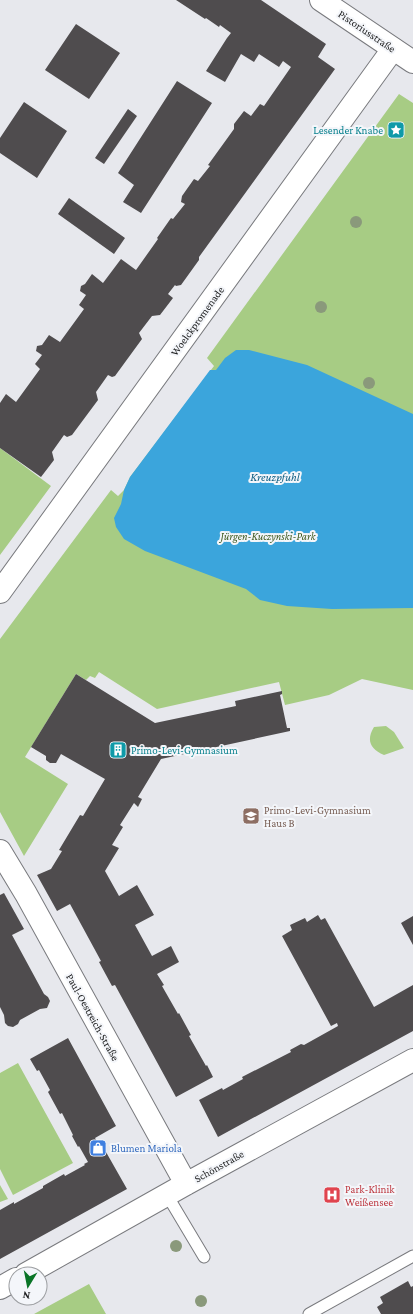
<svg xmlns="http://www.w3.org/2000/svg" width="413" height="1314" viewBox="0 0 413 1314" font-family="'Crimson Pro',serif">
  <rect width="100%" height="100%" fill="#e7e8ed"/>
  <path fill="#a7cc84" d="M399,94L413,103V690L362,679L329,695L285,705L279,682L157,709L99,672L95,678L90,676L86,680L76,674L25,757L68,784L24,856L0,812V639L111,490L118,496L124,490L130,477L214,366L207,358Z
    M0,448L51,486L0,555Z
    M386,726L394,732L404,748L384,755C370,749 366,740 374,727Z
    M18,1063L73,1163L13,1195L0,1169V1073Z
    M0,1185L8,1199L0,1202Z
    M89,1284L106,1314H34Z"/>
  <path fill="#3ba5dc" d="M236,350H249L307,365L413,414V608L332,609L287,606L260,600L246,589L145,551L124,539L116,527L114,518L121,504L124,490L130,477L210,370H216L225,358Z"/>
  <path fill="#4f4c4e" d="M176,0H261L326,44L318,57L335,69L199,257V260L181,285L176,286L175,285L168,294L173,298L160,315L152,316L139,333L142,339L115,376L112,377L108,375L96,392L98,400L72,435L67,437L64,435L52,452L54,460L41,477L0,448V403L6,394L16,402L40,369L35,364L42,355L36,351L37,346L42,345L49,335L60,342L84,309L79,305L86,295L80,291L81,286L85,284L92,274L103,283L121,259L136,270L158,239L157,238L171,218L173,219L185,204L181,202L182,196L194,179L198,181L210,166L208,165L234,129V124L244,111L251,116L260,104L264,106L291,67L283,61L279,67L259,54L254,62L241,54L225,82L206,71L227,38L231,33L220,25L219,27L206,18L205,19Z
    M76,24L120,53L89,99L45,70Z
    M177,81L212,103L141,213L123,202L134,185L118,173Z
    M24,102L67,131L37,178L0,153V138Z
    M128,109L137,116L104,164L95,158Z
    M69,198L125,238L114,254L58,214Z
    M76,674L155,723L236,706L235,701L282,691V694L280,695L287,728H290V731L161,759L138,797L142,799L138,807L134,803L120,825L123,827L112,845L119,848L105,871L119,896L137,885L154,915L135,925L152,956L171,946L179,962L157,974L164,985L162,986L178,1014L179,1013L191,1035L189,1036L206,1066L207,1065L213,1077L176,1097L115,985L112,986L99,962L101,961L70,904L57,911L37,875L51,869L62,851L59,850L80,815L83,816L105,779L61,754L56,763H50L46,760V756L31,747Z
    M4,893L24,929L12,935L44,994L48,997L50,1001L47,1008L40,1009L20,1020L18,1024L13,1027L8,1026L5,1023L4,1015L0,1007V895Z
    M318,915L321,920L325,918L374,1007L413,985V1031L218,1137L199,1100L222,1088L223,1090L243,1079L242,1077L291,1052L290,1050L301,1044L304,1045L338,1026L337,1023L331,1026L282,936L292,930L290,925L305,918L307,922Z
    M413,916V945L401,923Z
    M68,1038L116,1126L95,1138L104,1153L106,1152L127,1189L0,1259V1210L14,1202V1204L43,1188V1186L64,1174L65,1176L85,1165L84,1164L88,1162L79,1146L78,1147L72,1136L73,1135L62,1113L60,1114L48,1092L50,1090L39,1070L37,1071L30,1059Z
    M408,1281L411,1287L413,1286V1314H381L377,1307L383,1303L380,1297Z"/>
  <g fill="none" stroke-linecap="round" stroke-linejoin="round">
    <g stroke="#797a7e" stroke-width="13">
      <path id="lane" d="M167,1195L204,1257
        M309,1314L413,1256"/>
    </g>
    <g stroke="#797a7e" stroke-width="24">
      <path id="street" d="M0,592L393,49
        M0,851L26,894L186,1184
        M26,1274L186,1184L413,1060
        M0,1288L16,1279"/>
    </g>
    <g stroke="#797a7e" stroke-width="24">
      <path id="secondary" d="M321,0L413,62"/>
    </g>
    <use href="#lane" stroke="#fff" stroke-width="11"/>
    <use href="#street" stroke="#fff" stroke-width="22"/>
    <use href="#secondary" stroke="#fff" stroke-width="22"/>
  </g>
  <g fill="#8a997b">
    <circle cx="356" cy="222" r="6"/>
    <circle cx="321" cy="307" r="6"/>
    <circle cx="369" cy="383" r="6"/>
    <circle cx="176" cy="1246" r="6"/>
    <circle cx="201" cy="1301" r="6"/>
  </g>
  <defs>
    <g id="sight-square" transform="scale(0.9)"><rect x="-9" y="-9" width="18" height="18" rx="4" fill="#0f9aa8" stroke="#f4f6fa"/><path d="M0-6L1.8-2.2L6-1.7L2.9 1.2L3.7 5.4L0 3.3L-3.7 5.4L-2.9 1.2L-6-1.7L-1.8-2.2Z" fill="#fff"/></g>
    <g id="building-square" transform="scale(0.9)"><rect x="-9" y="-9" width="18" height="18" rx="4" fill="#0f9aa8" stroke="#f4f6fa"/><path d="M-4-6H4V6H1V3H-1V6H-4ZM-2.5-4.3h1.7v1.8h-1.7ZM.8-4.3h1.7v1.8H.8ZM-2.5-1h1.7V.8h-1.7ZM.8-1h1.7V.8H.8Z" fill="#fff"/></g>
    <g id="school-square" transform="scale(0.9)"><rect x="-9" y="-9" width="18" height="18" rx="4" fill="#8d6e63" stroke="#f4f6fa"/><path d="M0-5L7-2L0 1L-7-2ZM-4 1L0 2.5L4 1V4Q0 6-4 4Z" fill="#fff"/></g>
    <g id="shop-square" transform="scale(0.9)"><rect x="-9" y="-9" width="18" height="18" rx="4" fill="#3f7fe0" stroke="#f4f6fa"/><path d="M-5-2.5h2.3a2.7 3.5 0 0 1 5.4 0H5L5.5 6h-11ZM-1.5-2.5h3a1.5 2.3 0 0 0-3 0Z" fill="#fff"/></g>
    <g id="hospital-square" transform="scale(0.9)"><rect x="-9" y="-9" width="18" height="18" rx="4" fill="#e0444e" stroke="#f4f6fa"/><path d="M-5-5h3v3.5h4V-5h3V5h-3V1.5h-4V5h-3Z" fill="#fff"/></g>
  </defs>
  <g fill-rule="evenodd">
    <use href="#sight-square" x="396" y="130"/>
    <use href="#building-square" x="118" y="750"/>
    <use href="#school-square" x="251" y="816"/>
    <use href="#shop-square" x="98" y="1148"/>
    <use href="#hospital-square" x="332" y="1195"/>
  </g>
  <g text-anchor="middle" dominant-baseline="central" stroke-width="4" stroke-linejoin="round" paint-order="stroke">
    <g font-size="11" fill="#1b1c1d" stroke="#f4f6fa">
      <text transform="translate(367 31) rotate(34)">Pistoriusstraße</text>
      <text transform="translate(197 321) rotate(-54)">Woelckpromenade</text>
      <text transform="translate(93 1017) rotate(61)">Paul-Oestreich-Straße</text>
      <text transform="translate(219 1166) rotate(-29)">Schönstraße</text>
    </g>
    <g font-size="11" fill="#0d838f" stroke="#f4f6fa" text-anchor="end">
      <text x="383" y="130">Lesender Knabe</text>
      <text x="131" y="750" text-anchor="start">Primo-Levi-Gymnasium</text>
    </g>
    <g font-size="11" font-style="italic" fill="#3d591d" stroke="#f4f6fa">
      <text x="268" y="536">Jürgen-Kuczynski-Park</text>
    </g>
    <g font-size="11" fill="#785e54" stroke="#f4f6fa" text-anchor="start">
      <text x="264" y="810">Primo-Levi-Gymnasium<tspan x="264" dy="13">Haus B</tspan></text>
    </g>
    <g font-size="11" fill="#366cbe" stroke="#f4f6fa" text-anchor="start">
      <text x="111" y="1148">Blumen Mariola</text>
    </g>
    <g font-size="11" fill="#be3a42" stroke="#f4f6fa" text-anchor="start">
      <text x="345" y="1189">Park-Klinik<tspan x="345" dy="13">Weißensee</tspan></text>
    </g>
    <g font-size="12" font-style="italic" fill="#0e5e83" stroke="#f4f6fa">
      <text x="275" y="477">Kreuzpfuhl</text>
    </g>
  </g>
  <g transform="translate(28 1286) rotate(190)"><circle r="19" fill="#f4f6fa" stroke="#9d9fa2"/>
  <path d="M0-3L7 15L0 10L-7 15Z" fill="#0a7527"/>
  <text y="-6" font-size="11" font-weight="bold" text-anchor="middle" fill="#1b1c1d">N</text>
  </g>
</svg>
